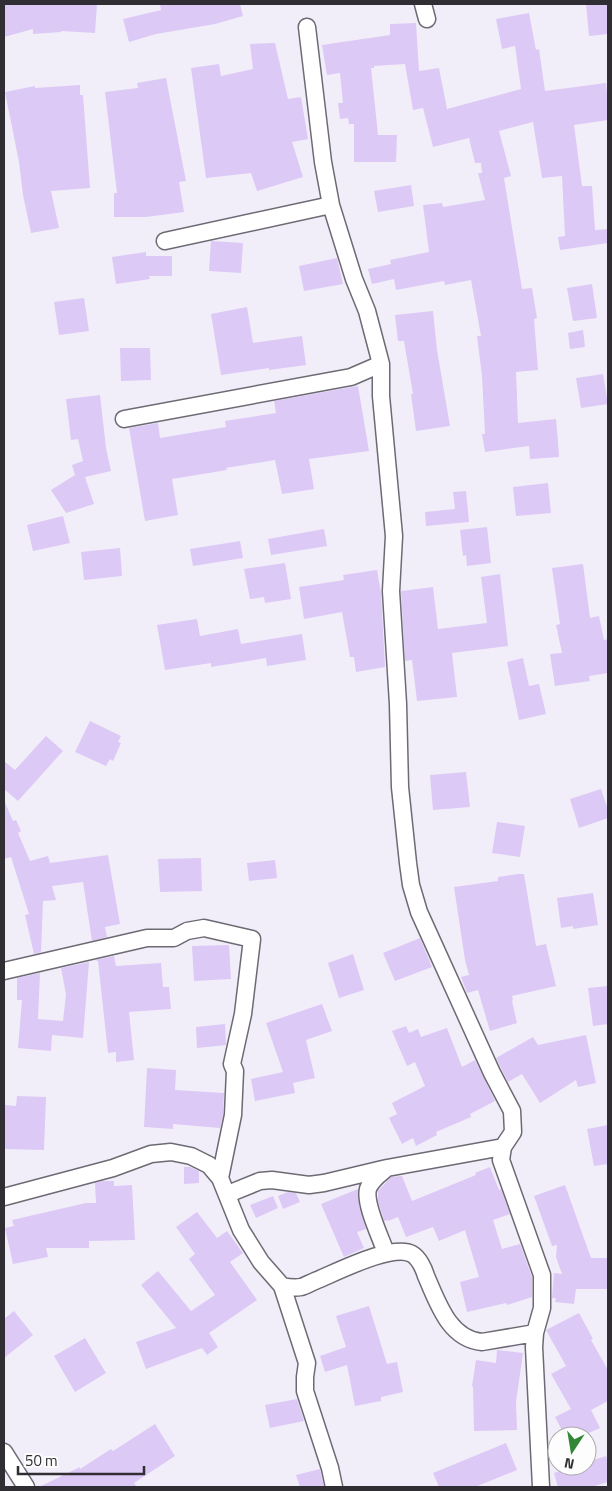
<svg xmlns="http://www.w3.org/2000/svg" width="612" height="1491" viewBox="0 0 612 1491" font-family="'Titillium Web',sans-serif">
  <rect width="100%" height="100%" fill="#f2eef9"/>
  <path fill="#dcc9f6" d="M4,4H97L95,33L61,31V32L33,34V29L4,37Z
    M160,4H240L243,16L215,24L156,34L129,42L123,19L161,10Z
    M586,4H608V34L589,36Z
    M529,13L536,50L539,49L545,91L606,83L608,102V120L574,125L582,186H592L595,230L608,229V243L560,250L558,237L565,236L562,176L542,178L533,122L499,131L511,176L504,178L522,289L532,288L537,318L534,319L538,370L516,372L518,423L556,419L558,442L559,457L530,459L529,446L485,452L482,434H485L482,376L477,336H481L471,280L445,285L444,281L396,290L394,279L372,284L368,269L391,264L390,260L429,252L423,205L442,203L443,207L485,200L478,173H482L481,163H475L469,138L433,147L423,108L413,110L405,64L374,66V68H371L378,135H397L396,162H354V124H349L348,118L340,119L338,103H343L340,73L327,75L322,45L390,35V24L416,23L419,71L439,68L447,109L521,89L515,46L502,49L496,19Z
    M275,43L288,99L301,97L308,139L292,142L303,177L257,191L251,173L206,178L191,68L219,64L221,76L253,69L250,44Z
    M166,78L186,181L179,182L184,212L146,217H114V193H117L105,92L138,88L137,83Z
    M80,85V95H83L90,188L51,191L59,228L31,233L23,195L19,162L5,92L35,86V88Z
    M411,185L414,206L378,212L374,191Z
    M211,241L243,243L241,273L209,271Z
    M146,252V256H172V276H149L150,279L116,284L112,257Z
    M337,258L343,284L304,291L299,266Z
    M592,284L597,318L573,321L567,288Z
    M84,298L89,331L59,335L54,302Z
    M247,307L253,343L302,336L306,365L269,370V368L221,375L211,314Z
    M433,311L437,350L450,426L416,431L411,394H413L404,341H398L395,315Z
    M583,330L585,347L570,349L568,333Z
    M120,348H150L151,380L121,381Z
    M603,374L608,404L581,408L576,378Z
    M358,386L369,451L309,459L314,489L282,494L275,460L226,468L227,470L172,479L178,515L145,521L129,428L158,423L160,438L226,427L225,421L276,413L274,401Z
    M100,395L106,448L111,471L85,477L94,504L66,513L51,490L75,475L72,465L83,461L78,439L71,440L66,399Z
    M548,483L551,513L516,516L513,487Z
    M466,491L469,522L426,526L425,512L455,509L453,492Z
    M63,516L70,543L33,551L27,525Z
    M487,527L491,563L467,566L466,555L463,556L460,530Z
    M324,529L327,546L271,555L268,539Z
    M240,541L243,558L193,566L190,549Z
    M120,548L122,576L84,580L81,552Z
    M285,563L291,599L265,603L264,597L250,599L244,569Z
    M583,564L590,618L599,616L604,640L608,639V673L589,676L590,681L555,686L550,654L562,653L556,625L560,624L552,568Z
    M377,570L381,593L385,667L356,672L354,657H350L342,612L304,619L299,587L344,580L343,575Z
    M500,574L508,646L452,653L457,697L417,701L412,660L405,661L401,591L433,587L438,629L487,623L481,577Z
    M197,619L200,636L238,629L241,644L302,634L306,660L267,666L266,658L211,667V663L165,670L157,625Z
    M523,658L529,686L539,684L546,714L519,720L507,662Z
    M90,721L121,736L118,742L121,743L113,761L110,759L106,766L75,752Z
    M46,736L63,751L18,801L4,789V761L15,770Z
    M466,772L470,807L433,810L430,775Z
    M601,789L608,810V818L579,828L570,799Z
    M4,800L13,821L16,820L21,831L18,833L30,861L48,856L50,863L108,855L120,924L105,927L107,937L92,941L83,882L52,886L56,900L43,901L41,952L34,954L25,915L29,914L11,857L4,859Z
    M497,822L525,826L520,857L492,853Z
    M201,858L202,891L160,892L158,859Z
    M275,860L277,878L249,881L247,863Z
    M518,874H524L536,946L546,944L556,986L512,996L513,1000L512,1001L517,1023L490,1031L478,990L467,993L461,977L469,975L465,960L454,887L498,881V877Z
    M593,893L598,925L573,929V926L561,928L557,898Z
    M420,938L432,967L395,981L383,953Z
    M229,945L231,979L194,981L192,946Z
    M353,954L364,990L339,998L328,963Z
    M114,956L116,966L161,963L163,987H169L171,1009L129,1012L134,1060L116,1062V1052L108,1053L98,961L95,960Z
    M89,962L83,1038L52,1035L51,1051L18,1048L22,1000H17V978L40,973L38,1019L63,1021L66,994L61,968Z
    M608,986V1024L593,1026L588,988Z
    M322,1004L332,1031L306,1040L315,1078L293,1083L295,1093L255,1101L251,1079L283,1072L266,1023Z
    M225,1024L226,1045L197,1048L196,1027Z
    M406,1026L409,1033L418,1029L421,1037L447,1028L462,1067L475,1060L495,1101L470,1114L471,1117L436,1132L437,1135L416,1146L413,1138L402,1144L389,1118L397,1114L392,1103L425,1086L415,1062L407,1066L392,1031Z
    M586,1035L596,1083L578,1087L576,1080L540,1103L522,1074L508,1082L496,1058L533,1037L538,1045Z
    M147,1068L176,1070L175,1090L224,1093L223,1114L220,1128L173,1124V1129L144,1127Z
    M17,1096L46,1097L44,1150L4,1149V1105L16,1106Z
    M608,1125V1164L594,1166L587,1129Z
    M184,1167H190L199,1171V1183L184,1184Z
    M490,1167L499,1190L501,1189L510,1214L493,1220L502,1249L520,1244L532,1277V1297L507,1305L506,1303L467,1312L460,1282L479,1277L465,1230L439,1241L433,1227L406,1237L398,1217L388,1221V1220L384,1221L378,1201V1191L391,1177L402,1176L412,1201L476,1175L475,1173Z
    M102,1181H114V1186L132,1185L135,1240L89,1241V1248H46L48,1257L13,1264L5,1228L14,1226L12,1220L86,1203H96L95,1183Z
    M565,1185L591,1258H608V1289H576L574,1304L555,1302L556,1298H552L554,1273L562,1274L556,1257L557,1245L552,1246L534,1196Z
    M358,1189L359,1206L366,1229L357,1232L364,1248L344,1257L321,1204Z
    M288,1192L296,1193L300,1202L283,1209L278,1196Z
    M273,1196L278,1208L256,1218L250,1205Z
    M197,1212L217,1238L227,1231L243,1253L230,1262L257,1300L209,1333L218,1347L207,1355L202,1348L146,1369L136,1342L176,1328L141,1285L158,1271L191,1311L215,1295L189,1259L195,1254L176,1227Z
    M369,1306L387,1364L397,1362L403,1392L381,1397V1401L355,1406L347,1365L325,1372L320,1356L346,1347L336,1316Z
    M14,1311L33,1335L4,1358V1319Z
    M579,1313L593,1339L591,1340L608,1370V1401L591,1410L600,1428L582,1436H565L555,1417L571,1409L551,1374L566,1366L546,1330Z
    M85,1338L106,1373L75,1392L54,1356Z
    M497,1350L523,1353L516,1402L517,1430L474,1431L473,1387L472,1386L476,1360L496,1363Z
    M297,1399L304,1421L270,1428L265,1405Z
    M155,1424L175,1456L134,1483L137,1487H39L80,1467V1469L111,1449L113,1451Z
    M506,1443L517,1470L475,1487H439L433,1473Z
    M606,1456L608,1463V1482L591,1487H558L554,1473L575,1466H587V1462Z
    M320,1469L324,1487H300L296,1475Z"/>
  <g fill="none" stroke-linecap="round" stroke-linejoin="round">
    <g stroke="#6e6a74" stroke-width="19">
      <path id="street" d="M423,4L427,19
        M307,27L323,162L331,205L354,279L367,311L381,364V396L394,536L391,591L398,704L400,787L408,863L411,885L419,912L492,1073L512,1111L513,1132L503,1147L501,1160L542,1275V1308L535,1333L534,1347L541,1487
        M165,241L331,205
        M124,419L351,377L381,364
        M4,971L147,938H174L187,931L204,928L252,939L243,1014L232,1064L235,1071L233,1115L220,1178
        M228,1194L260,1181L272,1180L309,1185L324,1183L387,1168L503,1147
        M4,1197L113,1168L151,1154L171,1152L191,1156L209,1165L220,1178L241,1230L261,1262L282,1286C287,1287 295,1288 301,1287C305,1286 310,1283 315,1281C335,1273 392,1243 412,1254C419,1258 424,1269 426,1276C438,1303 449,1339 482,1342L535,1333
        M386,1253C381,1238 364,1204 368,1189C371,1180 380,1174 387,1168
        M282,1286L307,1363L305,1377V1391L330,1468L334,1487
        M4,1452L26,1487"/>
    </g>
    <use href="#street" stroke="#fff" stroke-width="16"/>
  </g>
  <rect width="612" height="1491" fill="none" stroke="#302e32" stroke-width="10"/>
  <g transform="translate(572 1451) rotate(192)"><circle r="24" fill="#fdfdfd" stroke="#abaaac"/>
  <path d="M0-4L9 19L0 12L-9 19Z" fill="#318736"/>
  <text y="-8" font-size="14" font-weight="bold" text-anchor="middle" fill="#302e32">N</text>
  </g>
  <path d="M18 1466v8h126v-8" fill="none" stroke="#302e32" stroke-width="2.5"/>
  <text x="25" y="1466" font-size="15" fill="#302e32" stroke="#fdfdfd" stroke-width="4" paint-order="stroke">50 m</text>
</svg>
